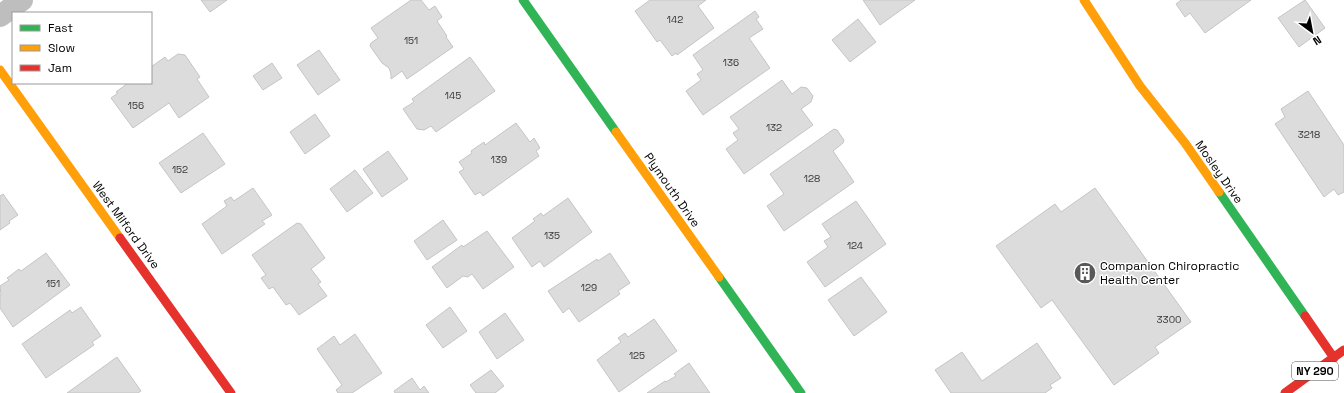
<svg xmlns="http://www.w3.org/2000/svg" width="1344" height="393" viewBox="0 0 1344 393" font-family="'Space Grotesk',sans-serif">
  <rect width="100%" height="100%" fill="#fff"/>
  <path fill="#dcdcdc" stroke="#c5c5c5" d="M201,0H227L210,12Z
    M411,0H421L429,10L435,6L442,17L437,21L447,36L446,37L453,47L407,79L402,71L391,79V74L389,68L382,63L370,46L371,43L378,38L371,28Z
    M650,0H706L698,6L714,28L677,55L676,53L672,56L660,40L657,42L635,11Z
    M863,0H915L880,25Z
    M1181,0H1251L1205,33L1190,13L1185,17L1176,4Z
    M1305,0L1325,28L1299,47L1278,18Z
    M755,11L759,17L756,19L763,29L749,38L770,68L703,115L686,91L701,80L697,74L703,70L693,55Z
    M858,19L876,42L850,62L832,40Z
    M319,50L340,80L318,95L297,65Z
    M178,54L185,55L200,77L197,79L209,97L179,118L169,103L133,128L111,98L118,93L116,92L128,83H151V67L165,57L168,61Z
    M470,57L495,91L436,132L431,126L424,130L417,129L403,109L414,102L412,99Z
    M272,63L282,78L263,90L253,76Z
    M782,80L792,94L801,87L807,88L813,96L811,102L801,109L813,125L744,174L726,149L738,140L733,133L739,129L730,117Z
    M1308,91L1344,145V192L1338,195L1334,189L1324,197L1275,124L1285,117L1281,109Z
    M315,114L330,136L305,154L290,132Z
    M516,123L530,142L534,138L540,148L536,151L539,156L483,196L480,192L475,195L459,172L464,169L459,162L472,153L471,151L484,142L485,145Z
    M834,129L837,130L844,140L843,143L833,151L854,182L784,231L767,206L784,194L770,174Z
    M203,133L225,164L181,193L159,163Z
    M388,151L408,179L382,197L363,169Z
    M355,170L373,193L347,212L330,189Z
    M253,188L272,215L262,221L265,224L222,254L202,224L227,206L224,201L231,197L234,201Z
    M1095,188L1191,322L1155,347L1159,353L1114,385L1052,300L1041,308L996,246L1055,204L1061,212Z
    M3,194L18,215L9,221L10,223L0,230V196Z
    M568,198L592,232L544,267L540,261L532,267L512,238L535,221L533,219L541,213L543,216Z
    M856,201L886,244L825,287L807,262L828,247L824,241L831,237L822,224Z
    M443,220L457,240L427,260L414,241Z
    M297,223L301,224L325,258L311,269L321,282L318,284L327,296L299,315L290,303L286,305L273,287L269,289L261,278L266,275L252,255Z
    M487,231L514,267L483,289L472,274L468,277L463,276L447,288L432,267L462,245L463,247Z
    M46,253L70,285L13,327L0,308V296L1,295L0,286L9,280L7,278L19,269L21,271Z
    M610,253L630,283L618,291L620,294L579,322L569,308L563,313L548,291L597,259L598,261Z
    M861,277L887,312L854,336L828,300Z
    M81,307L101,336L92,342L94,345L46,378L22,344L70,310L72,313Z
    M450,307L467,331L443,348L426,325Z
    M505,313L524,340L497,359L479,332Z
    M654,319L677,351L619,392L597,360L621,342L618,338L625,333L628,337Z
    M355,334L382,373L352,393H338L336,390L342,385L317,349L334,336L340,345Z
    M1037,343L1061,378L1050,385L1052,388L1045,393H951L935,370L962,352L982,381Z
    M117,357L141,391L138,393H67Z
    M689,363L710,393H647L665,381L666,382L676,376L674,374Z
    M491,370L504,386L495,393H476L470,385Z
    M412,378L420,390L424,386L429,393H395L394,391Z"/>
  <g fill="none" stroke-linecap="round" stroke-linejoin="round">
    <path stroke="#bebebe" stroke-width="22" d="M0,16L22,0"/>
    <path stroke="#30b455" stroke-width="9" d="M523,0L616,132
      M1219,192L1305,316
      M719,277L801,393"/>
    <path stroke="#ff9f0a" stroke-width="9" d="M1084,0L1140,86L1185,143L1219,192
      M0,70L120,238
      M616,132L719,277"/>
    <path stroke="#e5322d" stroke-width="9" d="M120,238L231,393
      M1305,316L1334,358
      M1285,393L1344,350"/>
  </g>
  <defs>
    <g id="building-disc" transform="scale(1.15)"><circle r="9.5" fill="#595959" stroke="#fff"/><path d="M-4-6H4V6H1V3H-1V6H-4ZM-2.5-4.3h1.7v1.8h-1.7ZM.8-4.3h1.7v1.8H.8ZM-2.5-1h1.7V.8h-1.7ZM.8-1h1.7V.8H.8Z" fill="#fff"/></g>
  </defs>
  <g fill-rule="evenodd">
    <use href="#building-disc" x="1085" y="273"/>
  </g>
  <g text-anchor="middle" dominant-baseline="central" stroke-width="3" stroke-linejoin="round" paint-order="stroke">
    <g font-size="10" fill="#373737">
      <text x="675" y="19">142</text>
      <text x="411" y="40">151</text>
      <text x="731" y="62">136</text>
      <text x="453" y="95">145</text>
      <text x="136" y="105">156</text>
      <text x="774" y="127">132</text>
      <text x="1309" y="134">3218</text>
      <text x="499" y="159">139</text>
      <text x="180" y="169">152</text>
      <text x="812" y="178">128</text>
      <text x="552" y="235">135</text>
      <text x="855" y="245">124</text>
      <text x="53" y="283">151</text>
      <text x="589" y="287">129</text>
      <text x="1169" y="319">3300</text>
      <text x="637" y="355">125</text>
    </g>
    <rect fill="#fff" stroke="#4c4c4c" stroke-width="1" x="1292" y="362" width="46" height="18" rx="3"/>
    <g font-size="11" font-weight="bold" fill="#000">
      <text x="1315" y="371">NY 290</text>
    </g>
    <g font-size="12" fill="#000" stroke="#fff">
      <text transform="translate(1219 172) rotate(55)">Mosley Drive</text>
      <text transform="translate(672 190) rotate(55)">Plymouth Drive</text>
      <text transform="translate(126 225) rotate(54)">West Milford Drive</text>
    </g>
    <g font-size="12" fill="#000" stroke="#fff" text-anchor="start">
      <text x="1100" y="266">Companion Chiropractic<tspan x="1100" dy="14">Health Center</tspan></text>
    </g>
  </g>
  <rect x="12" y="12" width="140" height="72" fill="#ffffff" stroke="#999999"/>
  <rect x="20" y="25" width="20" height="6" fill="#30b455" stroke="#999999"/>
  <text x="48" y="32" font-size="12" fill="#000000">Fast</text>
  <rect x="20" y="45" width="20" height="6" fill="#ff9f0a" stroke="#999999"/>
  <text x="48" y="52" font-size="12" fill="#000000">Slow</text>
  <rect x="20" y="65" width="20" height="6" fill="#e5322d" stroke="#999999"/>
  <text x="48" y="72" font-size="12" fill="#000000">Jam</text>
  <g transform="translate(1312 32) rotate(148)" stroke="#ffffff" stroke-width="3" paint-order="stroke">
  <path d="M0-3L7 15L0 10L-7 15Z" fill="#000000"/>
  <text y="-6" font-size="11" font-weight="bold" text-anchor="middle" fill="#000000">N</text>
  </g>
</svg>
